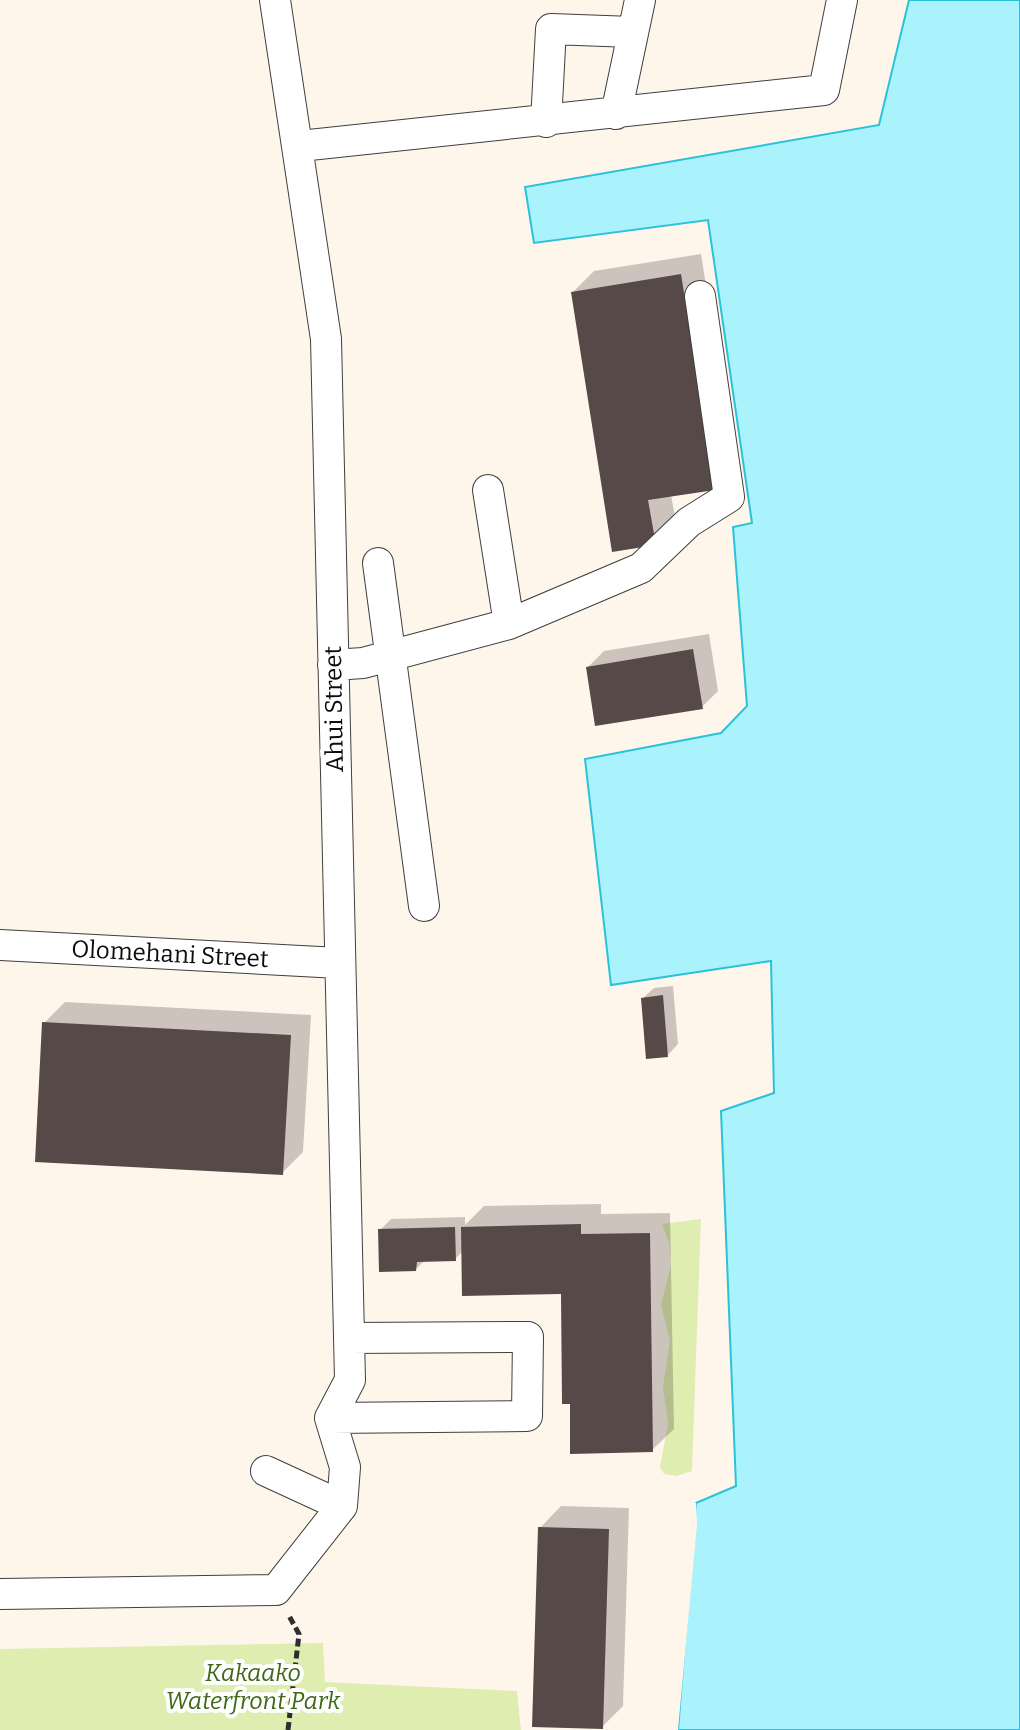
<svg xmlns="http://www.w3.org/2000/svg" width="1020" height="1730" viewBox="0 0 1020 1730" font-family="Bitter,serif">
  <rect width="100%" height="100%" fill="#fff6eb"/>
  <path fill="#e0edb1" d="M701,1219L692,1471L677,1476L664,1474L660,1467L668,1424L663,1386L670,1341L661,1305L671,1264L669,1243L662,1224Z
    M323,1643L325,1682L517,1691L521,1730H0V1649Z"/>
  <path fill="#aaf3fc" stroke="#2ac2da" stroke-width="2" d="M909,0H1020V1730H678L696,1503L736,1486L721,1111L774,1093L771,961L611,985L585,759L721,733L747,706L733,527L752,523L708,220L534,243L525,187L879,125Z"/>
  <path fill="#fff6eb" d="M692,1501L696,1503L697,1524L678,1730H674Z"/>
  <path fill="#0003" d="M701,254L735,467L671,495L676,522L655,543L573,292L594,271Z
    M709,634L718,691L702,707L588,667L604,651Z
    M673,986L678,1044L668,1055L643,998L654,988Z
    M65,1002L311,1015L303,1152L282,1173L44,1023Z
    M601,1204V1214L670,1213L674,1429L652,1450L572,1402L563,1292L463,1251L455,1259L425,1260L416,1269L380,1230L391,1219L465,1217V1225L484,1206Z
    M561,1506L629,1508L623,1706L602,1727L540,1528Z"/>
  <path fill="#564947" d="M681,274L715,490L648,500L656,545L612,552L571,292Z
    M693,649L703,709L595,726L586,667Z
    M663,995L668,1057L646,1059L641,998Z
    M42,1022L291,1035L283,1175L35,1162Z
    M581,1224V1234L650,1233L653,1452L570,1454V1404H562L561,1294L462,1296L461,1227Z
    M455,1227L456,1261L417,1262L416,1271L379,1272L378,1229Z
    M538,1527L609,1529L603,1729L532,1727Z"/>
  <g fill="none" stroke-linecap="round" stroke-linejoin="round">
    <g stroke="#3f3f3f" stroke-width="32">
      <path id="minor" d="M275,0L326,339L350,1380L330,1418
        M616,114L640,0
        M546,122L551,29L632,32
        M300,146L824,90L842,0
        M488,490L509,624
        M378,563L424,906
        M333,665L363,663L509,624L641,568L689,522L729,497L700,296
        M0,945L339,963
        M330,1418L527,1416L528,1337L349,1338
        M266,1471L342,1506
        M0,1594L276,1590L342,1506L345,1467L330,1418"/>
    </g>
    <path stroke="#2e2e2e" stroke-width="5" stroke-dasharray="8 4" stroke-linecap="butt" d="M288,1730L299,1634L288,1614"/>
    <use href="#minor" stroke="#fff" stroke-width="30"/>
  </g>
  <g text-anchor="middle" dominant-baseline="central" stroke-width="8" stroke-linejoin="round" paint-order="stroke">
    <g font-size="24" fill="#0c0c0c" stroke="#fff">
      <text transform="translate(334 709) rotate(-91)">Ahui Street</text>
      <text transform="translate(170 954) rotate(3)">Olomehani Street</text>
    </g>
    <g font-size="24" font-style="italic" fill="#3e6917" stroke="#fff">
      <text x="253" y="1673">Kakaako<tspan x="253" dy="28">Waterfront Park</tspan></text>
    </g>
  </g>
</svg>
